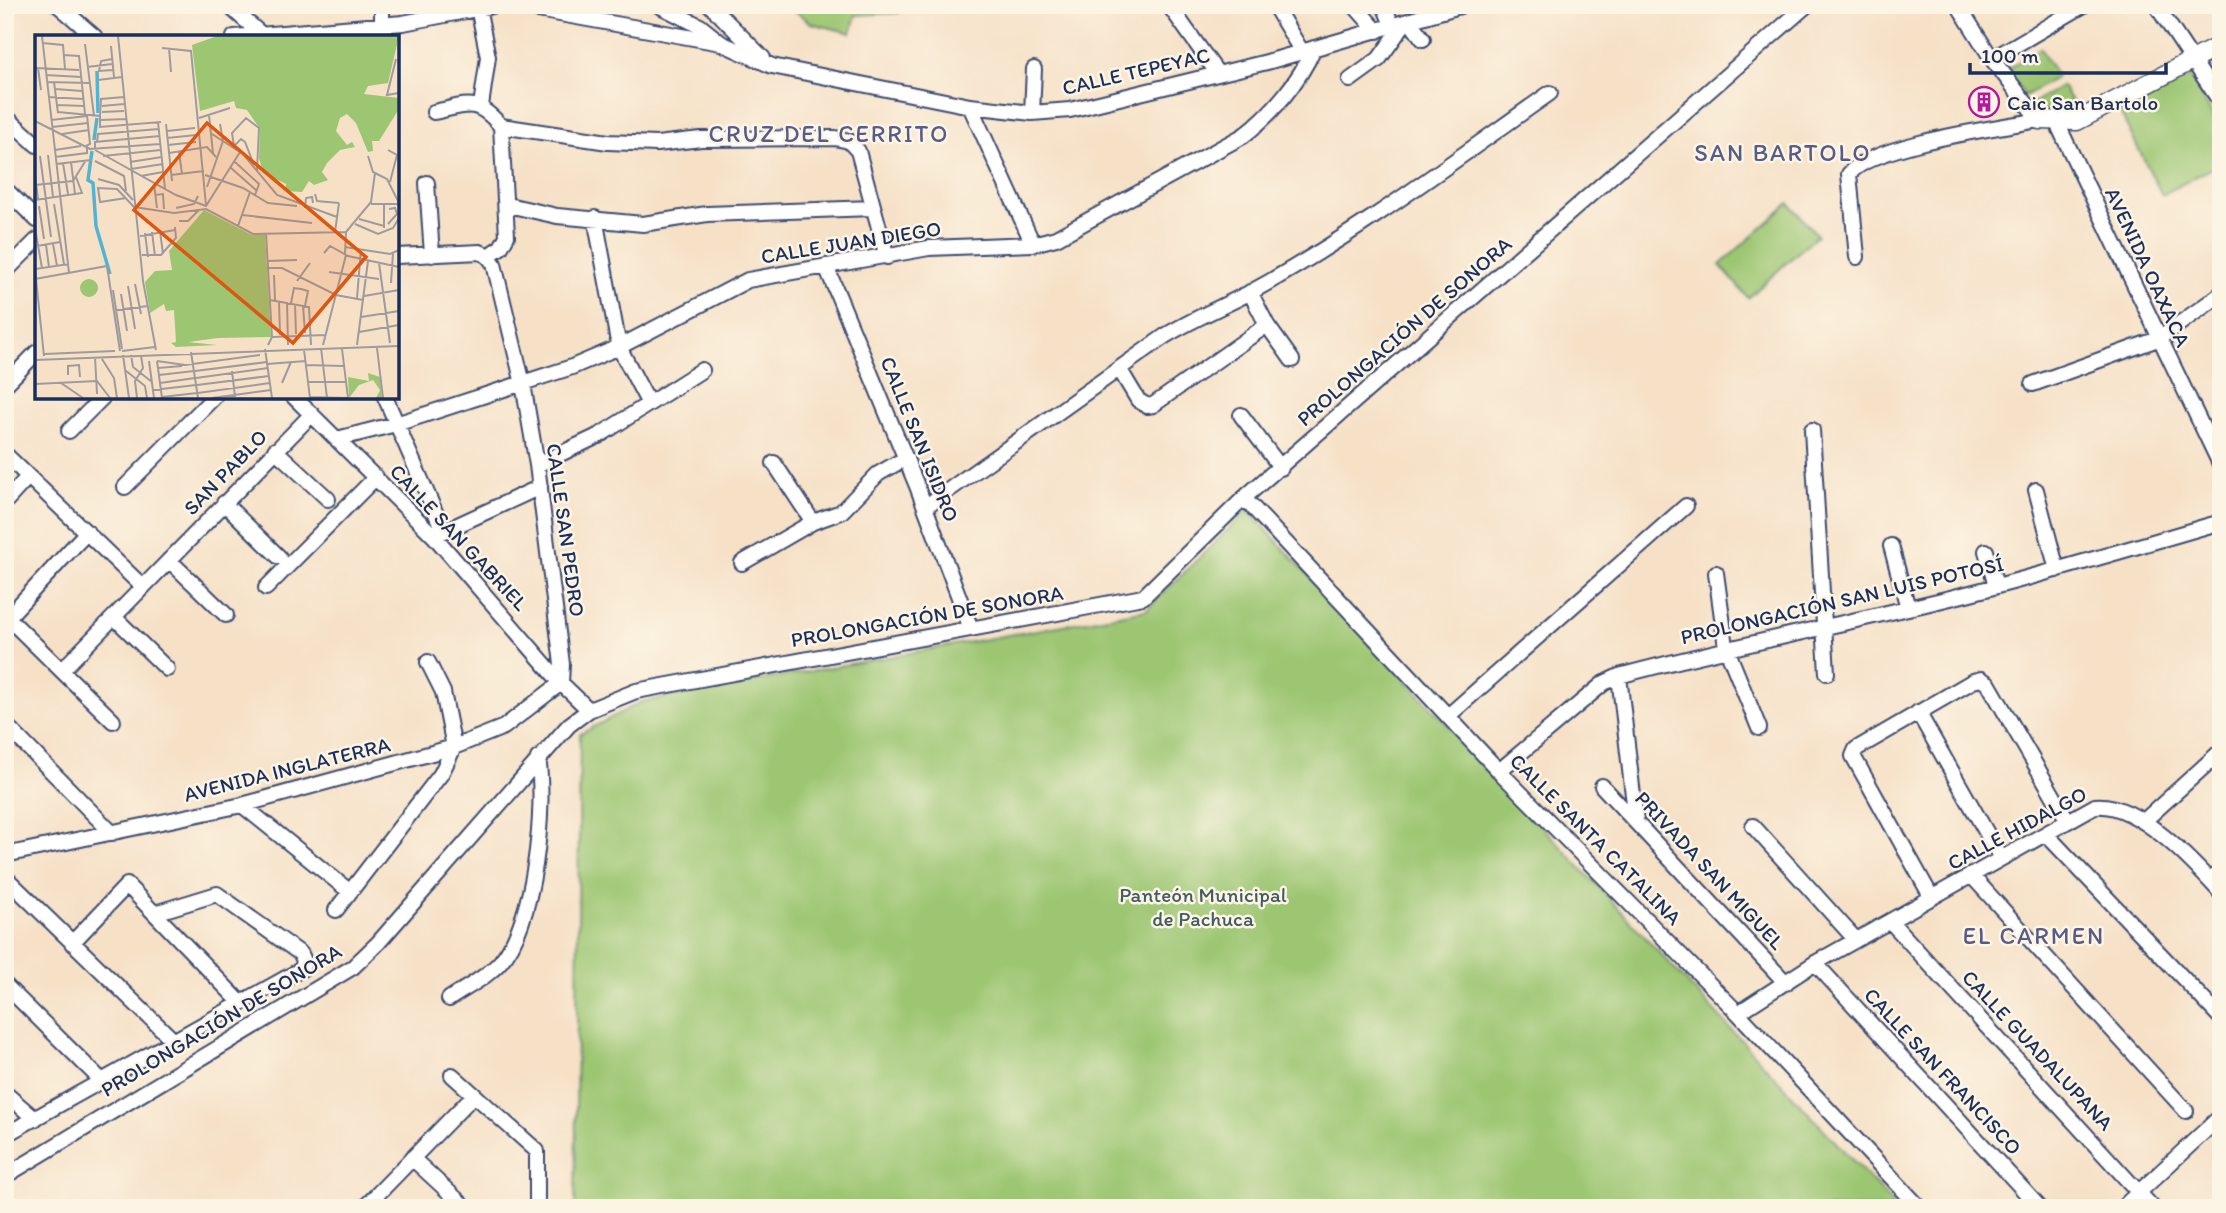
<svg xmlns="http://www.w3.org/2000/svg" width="2226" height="1213" viewBox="0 0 2226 1213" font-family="Itim,sans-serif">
  <rect width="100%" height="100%" fill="#fcf5e5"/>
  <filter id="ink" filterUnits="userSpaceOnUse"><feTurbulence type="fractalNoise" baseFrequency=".0143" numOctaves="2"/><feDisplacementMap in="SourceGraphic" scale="14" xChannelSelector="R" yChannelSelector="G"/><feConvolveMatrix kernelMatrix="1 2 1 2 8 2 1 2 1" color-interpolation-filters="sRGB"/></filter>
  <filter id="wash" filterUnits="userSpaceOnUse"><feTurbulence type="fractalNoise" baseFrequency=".00686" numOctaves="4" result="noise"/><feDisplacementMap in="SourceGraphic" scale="28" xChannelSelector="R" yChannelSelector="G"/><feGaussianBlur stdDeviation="1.57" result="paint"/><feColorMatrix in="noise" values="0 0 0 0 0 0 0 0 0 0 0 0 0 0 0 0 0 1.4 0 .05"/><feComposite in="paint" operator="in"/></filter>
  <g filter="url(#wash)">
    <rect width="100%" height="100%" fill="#f6e1c7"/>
    <path fill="#9dc672" stroke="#5c7a68" stroke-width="2" d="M787,5H903L899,13L856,15L851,33L811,23Z
      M2040,48L2057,77L2025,96L2006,70Z
      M2184,67L2221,129V163L2162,195L2116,105Z
      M2062,86L2077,111C2053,121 2051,122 2033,103Z
      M1789,203L1817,235L1748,298L1720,265Z
      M1248,510L1897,1208H575L580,734L641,702L1146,610Z"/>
  </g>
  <g filter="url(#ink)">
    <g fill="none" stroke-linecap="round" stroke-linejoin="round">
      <g stroke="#3c4a6e" stroke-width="18">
        <path id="minor" d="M58,5L95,37
          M228,5L262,35
          M382,5V24
          M510,5L721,43L772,66L970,106L1032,113L1070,110L1267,62L1463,5
          M658,5L700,26L720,42
          M710,5L763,58
          M1274,5L1302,52
          M1354,5L1377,31
          M1384,5L1393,28
          M2156,5L2221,103
          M478,7L488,57L481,106
          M1171,8L1218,74
          M1410,22L1423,39
          M234,37L403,23L497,5
          M1992,59L2084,5
          M1350,80L1379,59L1404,24
          M970,106L1033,244
          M434,112C469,105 475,97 501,126L507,236L501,247L488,256
          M1032,113L1034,69
          M5,116L37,145
          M2057,123L2221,466
          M501,126L608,142L657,144L701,139L835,138L849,141L858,151L887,257
          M427,183L432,255
          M5,189L37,220
          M508,205L557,216L643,224L707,214L873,208
          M595,218L619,347L649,404
          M397,256L480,252L488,256
          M1857,257L1849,174C1873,144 1998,128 2039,120L1992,59L1958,5
          M826,266L917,486L971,629
          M5,272L37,240
          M1250,292L1267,325L1292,360
          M1120,370L1138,400L1147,406L1153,405L1267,325
          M2033,384L2158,339L2221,294
          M5,385L37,352
          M294,397L434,536L561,683L589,710
          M385,397L443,530
          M1241,415L1281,468
          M1812,430L1827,673
          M69,431L103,397
          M337,439L396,424L572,367L619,347L748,280L929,248L1033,244L1056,238L1243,136C1272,114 1299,82 1314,48
          M275,450L328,499
          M5,454L143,587
          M774,463L813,522
          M537,465L600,435L702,370
          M125,487L214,397
          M2036,490L2057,570
          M1244,498L1499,771L1738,1013L1920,1208
          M5,502L28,477
          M224,503L279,557
          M925,507L1165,336C1193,319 1222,307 1251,292C1355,235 1452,162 1550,93
          M436,535L540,487
          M1891,546L1908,608
          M1986,551L1996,586
          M169,560L226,615
          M742,563L813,522L841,512L878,474L906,458
          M1716,573L1726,647L1759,728
          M266,588L376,477
          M5,615L113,721
          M8,617L87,532
          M114,617L167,669
          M62,670L312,414
          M1619,676L1636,821
          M1918,712L2001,858
          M1448,716L1686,506
          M5,724L112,833
          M1499,771L1604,683L1619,676C1715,650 1812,631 1908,608C2014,584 2117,552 2221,522
          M1602,786L1786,983
          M242,805L349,891
          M2144,821L2221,751
          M1753,826L1856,940
          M2046,834L2221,1018
          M5,855L242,805L454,747L504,727L561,683L562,664L537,465L523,384L494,264L488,256
          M1971,875L2186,1111
          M5,877L174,1041
          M2210,881L2221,871
          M1932,898L1853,756L1856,749L1973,681L1981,679L1988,683L2068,821
          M336,910L441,774L454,747L443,692L428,662
          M1891,922L2153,1208
          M72,943L127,885L241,1003
          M1815,963L2040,1208
          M5,985L102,1081
          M449,999C465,988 489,976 501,961C535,922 546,807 538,758
          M1738,1013L1815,963L2095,806C2137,801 2194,863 2221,893
          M452,1075L537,1151V1208
          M5,1093L35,1119
          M5,1135L302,969L304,961L301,954L217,894L155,913
          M412,1158L466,1208
          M5,1176L353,967L378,943L569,725L589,710L636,691L1143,597L1244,498L1807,5
          M364,1208L474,1095
          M2122,1208L2221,1116"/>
      </g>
      <g stroke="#3c4a6e" stroke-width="21">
        <path id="tertiary" d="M2039,120L2077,121L2221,45"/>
      </g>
      <use href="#minor" stroke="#fff" stroke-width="14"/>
      <use href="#tertiary" stroke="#fff" stroke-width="18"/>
    </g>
  </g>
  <defs>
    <g id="building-ring" transform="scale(1.575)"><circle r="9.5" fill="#fcf5e5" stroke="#b5179e" stroke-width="1.5"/><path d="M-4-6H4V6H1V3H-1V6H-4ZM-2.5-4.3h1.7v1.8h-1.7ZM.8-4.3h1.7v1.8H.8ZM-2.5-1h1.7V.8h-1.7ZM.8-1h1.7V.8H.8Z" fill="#b5179e"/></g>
  </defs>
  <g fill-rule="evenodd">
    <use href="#building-ring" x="1984" y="102"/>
  </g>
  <g text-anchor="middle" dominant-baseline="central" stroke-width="5" stroke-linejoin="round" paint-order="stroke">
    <g font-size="21" fill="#1b2f5e" stroke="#fcf5e5">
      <text transform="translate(1136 71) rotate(-13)">CALLE TEPEYAC</text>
      <text transform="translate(851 242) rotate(-9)">CALLE JUAN DIEGO</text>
      <text transform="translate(2148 267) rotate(65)">AVENIDA OAXACA</text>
      <text transform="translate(1404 331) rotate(-41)">PROLONGACIÓN DE SONORA</text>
      <text transform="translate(920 439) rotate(68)">CALLE SAN ISIDRO</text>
      <text transform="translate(225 472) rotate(-46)">SAN PABLO</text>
      <text transform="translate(566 530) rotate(82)">CALLE SAN PEDRO</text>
      <text transform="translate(459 537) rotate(47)">CALLE SAN GABRIEL</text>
      <text transform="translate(1842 600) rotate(-13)">PROLONGACIÓN SAN LUIS POTOSÍ</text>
      <text transform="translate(927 616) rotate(-10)">PROLONGACIÓN DE SONORA</text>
      <text transform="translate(287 769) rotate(-14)">AVENIDA INGLATERRA</text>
      <text transform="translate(2017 828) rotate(-28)">CALLE HIDALGO</text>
      <text transform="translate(1596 839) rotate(45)">CALLE SANTA CATALINA</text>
      <text transform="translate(1710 870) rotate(47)">PRIVADA SAN MIGUEL</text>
      <text transform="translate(221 1020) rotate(-31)">PROLONGACIÓN DE SONORA</text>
      <text transform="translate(2038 1050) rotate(47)">CALLE GUADALUPANA</text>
      <text transform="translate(1943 1071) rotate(47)">CALLE SAN FRANCISCO</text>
    </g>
    <g font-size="21" fill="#1b2f5e" stroke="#fcf5e5" text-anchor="start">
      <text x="2007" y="102">Caic San Bartolo</text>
    </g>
    <g font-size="21" fill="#425c64" stroke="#fcf5e5">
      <text x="1203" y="894">Panteón Municipal<tspan x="1203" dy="24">de Pachuca</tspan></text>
    </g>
    <g font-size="24" letter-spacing="2" fill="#575b88" stroke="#fcf5e5">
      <text x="829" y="133">CRUZ DEL CERRITO</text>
      <text x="1783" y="152">SAN BARTOLO</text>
      <text x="2034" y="935">EL CARMEN</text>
    </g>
  </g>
  <g transform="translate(35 35)">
    <rect width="364" height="364" fill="#f6e1c7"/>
    <path d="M182,1H364L353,48L333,51L329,59L364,63V74L344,106H337L338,116L333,117L321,88L312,79L305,83L301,96L312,110L317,107L320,112L305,115L292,128L287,137L293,145L279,150L274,146L267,157L250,156L251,149L228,138L224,123L225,94L212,75L201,73L199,66L165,76L157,10ZM169,175L217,200L230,199L236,302L183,303L153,307L182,310L141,312L136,308L141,307L139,275L131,276L129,269L115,278L110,247L120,236L137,235L134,216ZM45 253a9 9 0 1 1 18 0a9 9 0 1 1-18 0ZM333,338L345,342L347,363H341L345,355L338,345L324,350L314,363L313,342L334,346Z" fill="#9dc672"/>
    <path fill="none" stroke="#54b3d3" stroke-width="3.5" d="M62,36L63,78M59,105L62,83M57,116L53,145L58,148L61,191L75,239"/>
    <path fill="none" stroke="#9e9a9d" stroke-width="2" d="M7,1L34,238M83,1L108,246L121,315M7,8L28,10L30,34M50,9L59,81M76,11L79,42M127,13L156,16L171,170M134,13L136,37M28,20L44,21L50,79M77,24L66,26L64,36L78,35M361,24L352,60L364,58M52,32L77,29M0,33L44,35M3,33L6,55M11,40L46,42M63,45L87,42M12,47L54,48M19,47L23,78M20,54L47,56M13,62L48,64M22,70L49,71M67,71L89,69M23,77L65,81V92L126,87M67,77L89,76M174,80L178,118M65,81L66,64L89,62M164,83L195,73M16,85L52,81M66,85L91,84M0,86L55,114L125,109M123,87L130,154M131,89L137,146M17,92L53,88M132,96L160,93M27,99L54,95M177,99L208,119L242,160L302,182M132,103L161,100M62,107L63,99L124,94M133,110L161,107M51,111L55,109L52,80M199,111L197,98L211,83L224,93L222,135M199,111L206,104L210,107L219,130M20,115L46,111M60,115L141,160L171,171L205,117M60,115V107L125,101M353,115L362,120L355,147M144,117L147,139M134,118L172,112L181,122M13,120L18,162M5,121L16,202M68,121L126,115M333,121L338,137L352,144L364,168M20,122L52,118V113M60,126L89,141L91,156M36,127L40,159M95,127L127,122M200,127L224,149L220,160M28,128L33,159M21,129L56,125M196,133L221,155M96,134L128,129M0,139L3,164M136,140L169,136M170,140L208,153L233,168L262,171M106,141L128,137M63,144L84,150L98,165M119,149L122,173M0,150L38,146L51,125M172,152L188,106L185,89M280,159L282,166L304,168M120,160L128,159L129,174M91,163L65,167L63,153L82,154L99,172L139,178L171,174L218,199L311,197M0,165L47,158L41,142M19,169L29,229M336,169H364M4,171L9,204M141,173L159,169L163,161M270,173L271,163L277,162L278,168M207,180L277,188M324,184L349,191M144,186H153L164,175M320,189L343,199L358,193L364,183M353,189L362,179L360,173L354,174M203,191L215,157M0,193L7,233M349,193V169M125,196L128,219M117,197L120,221M300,197L304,168M311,197L336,167L340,138M110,198L113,222M231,198L237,302L233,310M105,201L140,195M18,209L22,231M11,210L14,232M2,211L25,207M310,212L355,219L364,215M289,218L295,211L313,221L364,232M310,219L311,197M107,220H126L141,203L140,192M232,226L262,225M344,228L355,308M233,233H247L301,260L328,265M294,237L344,244M239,240L240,265M0,244L72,231L85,316M262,246L275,228M356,248L358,218M100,249L106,279M93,251L100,294M78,255L87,314M86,259L92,296M329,261L364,255M322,263L326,214M235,265L274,272L276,310M244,266L245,300M252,267L253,310M256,268L259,253L266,254L273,256L270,271M260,269L261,299M268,270L270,298M81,275L113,271M326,282L364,276M324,297L364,290M237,302L291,300M288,310L311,220M322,310L333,226M286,313L292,363M342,313L348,363M230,314L237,363M307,314L313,363M269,315L275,363M87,316L120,312M156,317L163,363M9,319L80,316M88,320L94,363M96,320L98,332L117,347M9,321L0,234L34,229M60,322L62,359M67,324L79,343L82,363M0,325L364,311M114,326L119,363M122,326L150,330L225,320M122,326L127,363M232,329L271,326M271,330L309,331M123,333L147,331M90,335L110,351L112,363M160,336L232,327M197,336L200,362M33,340V331L44,330L45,342M124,340L159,336M161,343L233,333M272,347H311M26,348L48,363M125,348L160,343M247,348L256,327M0,349L62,346L75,363M162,350L234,341M118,355L161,350M163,358L235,348M127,362L162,358M274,362L313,363M102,363L100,346L108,333L106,321M177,363L236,355"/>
    <path fill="#de5710" fill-opacity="0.15" stroke="#de5710" stroke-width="3.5" d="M172,88L331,222L258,308L99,175Z"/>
    <rect width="364" height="364" fill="none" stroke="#1b2f5e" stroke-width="3.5"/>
  </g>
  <rect width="2226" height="1213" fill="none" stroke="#fcf5e5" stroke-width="28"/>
  <path d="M1970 63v10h196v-10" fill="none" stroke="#1b2f5e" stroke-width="3.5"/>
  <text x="1981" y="63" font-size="21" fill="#1b2f5e" stroke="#fcf5e5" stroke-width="5" paint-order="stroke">100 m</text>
</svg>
